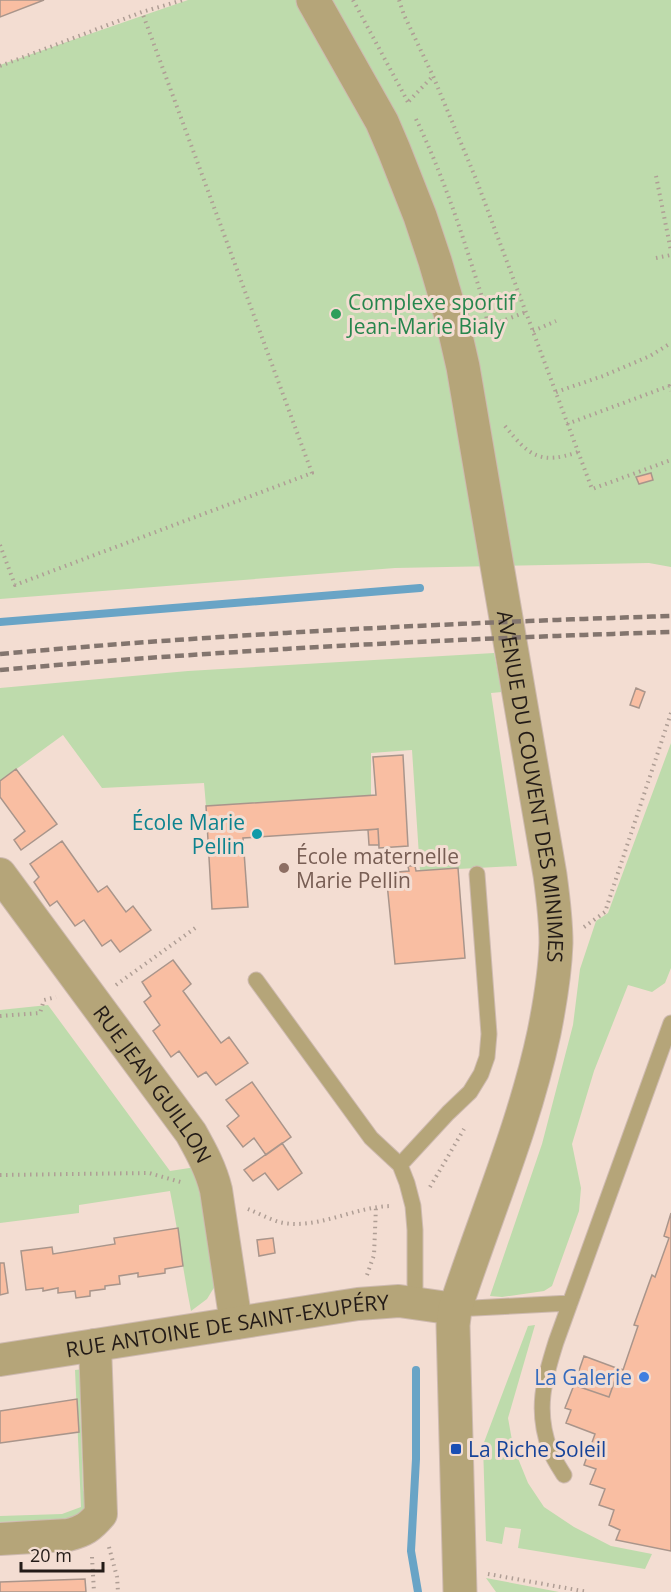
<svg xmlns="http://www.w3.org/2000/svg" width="671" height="1592" viewBox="0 0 671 1592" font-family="'Open Sans',sans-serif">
  <rect width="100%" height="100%" fill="#f3ddd2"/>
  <path fill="#bedbac" d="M188,0H671V567L649,563L395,568L0,599V65Z
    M494,653L502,692L491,693L517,866L420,871L412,750L371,753V796L206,806L204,783L102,788L63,735L0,781V688L188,671Z
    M671,743V968L665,983L652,992L628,985L594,1071L572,1144L581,1188L579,1211L552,1286L544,1291L502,1297L490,1296L542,1144L573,1025L580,969L596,921L608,913Z
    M48,1005L170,1171L196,1167L199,1172L215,1286L207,1299L191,1311C183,1271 178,1230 170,1191L79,1205V1213L0,1223V1010Z
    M535,1325L508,1418L513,1446L528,1483L544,1507L574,1527L611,1546L652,1554L645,1569L518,1548L521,1529L505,1527L502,1544L486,1541L483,1445L528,1326Z
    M84,1369L88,1399L80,1400L83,1491L91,1492V1504L69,1526L52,1520L0,1522V1516L62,1514L81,1507L75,1370Z
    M486,1578L559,1592H496Z"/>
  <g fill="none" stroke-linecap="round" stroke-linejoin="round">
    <path stroke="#69a4c6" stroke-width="8" d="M0,622L420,588
      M416,1370V1459L411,1551L418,1592"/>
  </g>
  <path fill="#f9bea2" stroke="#a9958b" stroke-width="1.5" d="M0,0H44L0,17Z
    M651,473L653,480L639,484L636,477Z
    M636,688L645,692L639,708L630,705Z
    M403,755L408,846L379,848L378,829L243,838L248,907L212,909L206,806L376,795L373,757Z
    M16,769L57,824L21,850L14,840L25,831L0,797V781Z
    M378,829L379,845H369L368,830Z
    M62,841L98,892L107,886L126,912L133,906L151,930L120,952L111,940L102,946L84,920L75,926L57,901L50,906L34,882L39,877L30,864Z
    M408,866H415L416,871L458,868L465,958L395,964L386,873L409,871Z
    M173,960L191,984L183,991L221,1043L229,1037L248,1063L216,1085L206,1072L198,1077L179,1051L171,1057L153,1031L160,1025L144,1002L151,996L142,982Z
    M252,1082L291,1137L266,1155L254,1138L243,1147L227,1126L239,1116L226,1100Z
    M282,1143L302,1173L278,1190L265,1173L253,1181L244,1170Z
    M671,1213V1551L616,1540L620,1530L609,1525L614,1510L599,1505L605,1489L590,1484L596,1469L584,1465L595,1434L566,1423L571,1410L565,1408L574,1385L609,1397L619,1368L623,1370L638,1326L634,1325L652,1275L655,1277L669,1238L664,1236Z
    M178,1228L183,1266L165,1269V1273L138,1277V1273L119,1276L120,1284L105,1286V1289L90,1291V1296L76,1298L75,1291L58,1293V1288L43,1291V1288L26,1290L21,1251L52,1247L53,1254L115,1244L114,1238Z
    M273,1238L275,1253L259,1256L257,1240Z
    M0,1263H4L8,1293L0,1295Z
    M584,1356L619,1369L609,1397L574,1385Z
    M77,1399L79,1432L0,1443V1411Z
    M85,1579L86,1592H0V1582Z"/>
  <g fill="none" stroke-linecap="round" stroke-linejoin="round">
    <g stroke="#cebab0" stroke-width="17">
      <path id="service" d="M256,980L371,1138L400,1165L407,1183L413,1206L415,1230V1303
        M400,1165L448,1113L470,1092L481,1074L487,1057L489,1034L477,874
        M455,1309L570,1303
        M564,1475C559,1467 553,1458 550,1450C535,1410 544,1380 556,1342L671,1023"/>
    </g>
    <g stroke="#cebab0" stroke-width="34">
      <g id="minor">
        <path id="s1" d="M0,874L191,1133C201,1151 211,1169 216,1190L236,1323"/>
        <path id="s2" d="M0,1360L358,1304L399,1301L455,1309"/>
        <path d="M0,1539L68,1535C84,1531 90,1527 101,1514L95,1345"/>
      </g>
    </g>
    <g stroke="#cebab0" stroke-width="35">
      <g id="tertiary">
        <path id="s3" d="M313,0L382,122L394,150L420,216L435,261L452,319L463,367L550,875C553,897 556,920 556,943C555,973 550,1003 544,1033C524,1127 485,1217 455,1309L453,1325L460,1592"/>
      </g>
    </g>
    <path stroke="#af9e95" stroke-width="4" stroke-dasharray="1.5 4.5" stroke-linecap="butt" d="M353,0L409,104
      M399,0L404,15L433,76L476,179L592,489L671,460
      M0,66L142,12L183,0
      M409,101L433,76
      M416,119C439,167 457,218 473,269C480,291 488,312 488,336
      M656,176L671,251
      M656,258L671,255
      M489,326L526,312
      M533,331L556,321
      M556,392L603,376L650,356L671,343
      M567,424L669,386L671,391
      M505,426C529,456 540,465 578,452
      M0,545L15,585L312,473L142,12
      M584,927L605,912L671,713
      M116,985L198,926
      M0,1016L40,1013L44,1000L56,997
      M0,1175L149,1173L184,1183
      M430,1187L464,1129
      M248,1209C258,1213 269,1219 279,1222C316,1231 355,1206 392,1206
      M367,1275L374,1255L376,1206
      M109,1547L117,1577L118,1592
      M92,1557L94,1592
      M488,1574L588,1592"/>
    <use href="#service" stroke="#b5a579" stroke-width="15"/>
    <use href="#minor" stroke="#b5a579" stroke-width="32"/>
    <use href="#tertiary" stroke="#b5a579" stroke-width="33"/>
    <path stroke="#83756e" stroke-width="4.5" stroke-dasharray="9 4.5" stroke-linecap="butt" d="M0,654C223,634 447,623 671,616
      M0,670C223,650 447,639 671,632"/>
  </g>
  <circle fill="#2e9e5b" stroke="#f3ddd2" stroke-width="2" cx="336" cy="314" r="6"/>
  <circle fill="#0f9aa8" stroke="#f3ddd2" stroke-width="2" cx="257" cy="834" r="6"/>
  <circle fill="#8d6e63" stroke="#f3ddd2" stroke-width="2" cx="284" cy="868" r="6"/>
  <circle fill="#3f7fe0" stroke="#f3ddd2" stroke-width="2" cx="644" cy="1377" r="6"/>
  <rect fill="#1a4fb4" stroke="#f3ddd2" stroke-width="2" x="450" y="1443" width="12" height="12" rx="3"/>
  <g text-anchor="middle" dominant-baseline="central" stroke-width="6" stroke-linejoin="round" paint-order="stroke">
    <g font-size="21" fill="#27864d" stroke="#f3ddd2" text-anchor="start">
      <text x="348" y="302">Complexe sportif<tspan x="348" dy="24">Jean-Marie Bialy</tspan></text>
    </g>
    <g font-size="21" fill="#231b17" stroke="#f3ddd2">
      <text stroke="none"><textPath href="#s3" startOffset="824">AVENUE DU COUVENT DES MINIMES</textPath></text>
      <text stroke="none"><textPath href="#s1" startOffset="260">RUE JEAN GUILLON</textPath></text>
      <text stroke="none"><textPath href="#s2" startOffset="230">RUE ANTOINE DE SAINT-EXUPÉRY</textPath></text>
    </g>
    <g font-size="21" fill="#0d838f" stroke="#f3ddd2" text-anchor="end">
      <text x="245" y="822">École Marie<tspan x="245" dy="24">Pellin</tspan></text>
    </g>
    <g font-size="21" fill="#785e54" stroke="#f3ddd2" text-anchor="start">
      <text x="296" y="856">École maternelle<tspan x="296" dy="24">Marie Pellin</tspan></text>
    </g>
    <g font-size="21" fill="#366cbe" stroke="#f3ddd2" text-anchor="end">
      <text x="632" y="1377">La Galerie</text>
    </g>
    <g font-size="21" fill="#164399" stroke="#f3ddd2" text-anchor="start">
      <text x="468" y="1449">La Riche Soleil</text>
    </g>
  </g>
  <path d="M21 1562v9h82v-9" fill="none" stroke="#231b17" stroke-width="3"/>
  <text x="30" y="1562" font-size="18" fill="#231b17" stroke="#f3ddd2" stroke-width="4.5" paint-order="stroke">20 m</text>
</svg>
